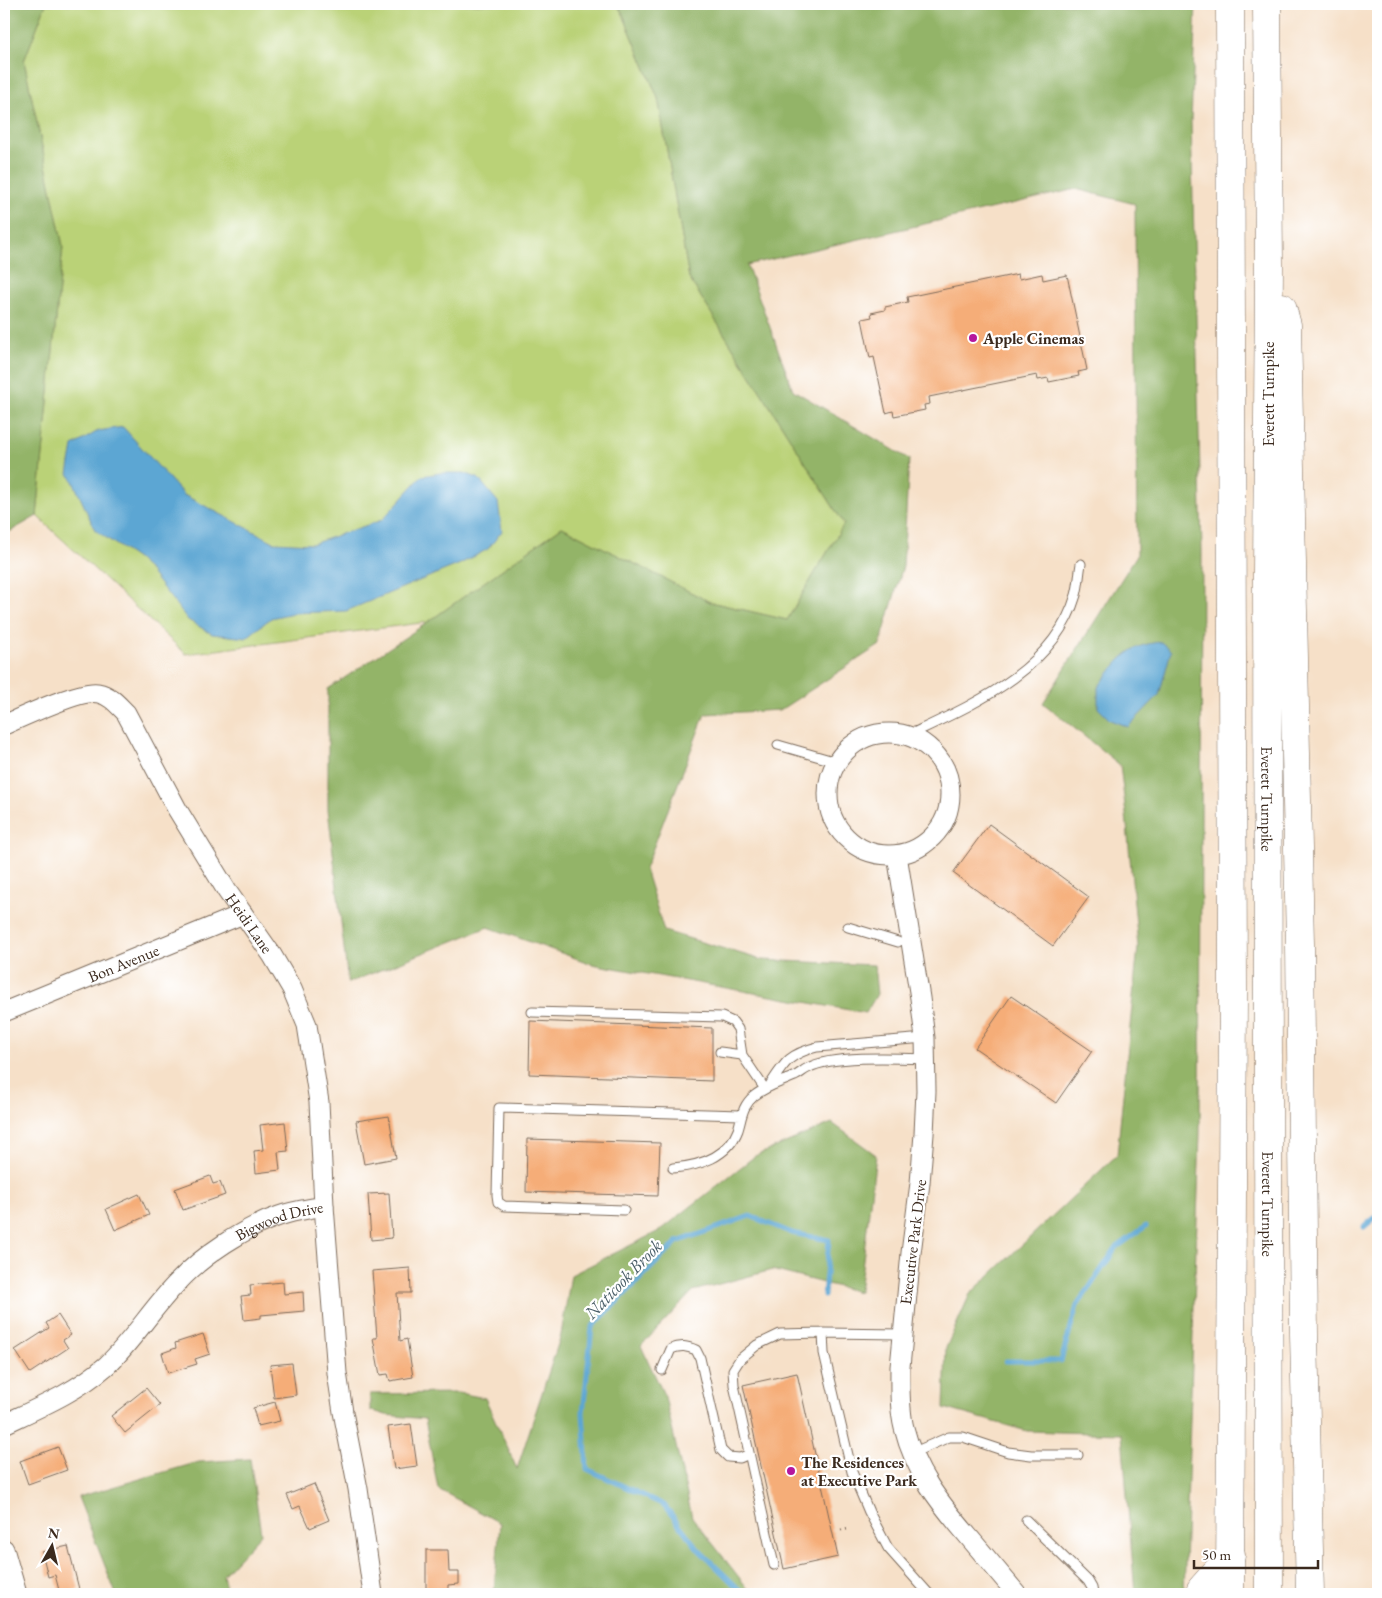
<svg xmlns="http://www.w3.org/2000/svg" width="1382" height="1598" viewBox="0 0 1382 1598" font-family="'EB Garamond',serif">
  <rect width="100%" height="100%" fill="#fff"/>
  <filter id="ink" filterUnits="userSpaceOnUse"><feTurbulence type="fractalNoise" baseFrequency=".02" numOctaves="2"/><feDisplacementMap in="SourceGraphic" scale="10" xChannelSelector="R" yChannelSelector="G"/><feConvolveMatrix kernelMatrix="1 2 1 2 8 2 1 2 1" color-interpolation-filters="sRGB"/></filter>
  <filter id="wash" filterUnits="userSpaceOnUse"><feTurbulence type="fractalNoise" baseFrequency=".0096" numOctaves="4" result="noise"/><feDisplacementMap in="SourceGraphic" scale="20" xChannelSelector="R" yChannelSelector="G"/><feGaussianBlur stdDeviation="1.12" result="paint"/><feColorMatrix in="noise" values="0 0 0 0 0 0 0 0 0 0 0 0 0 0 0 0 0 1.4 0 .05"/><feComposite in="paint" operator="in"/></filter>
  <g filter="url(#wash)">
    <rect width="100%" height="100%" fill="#f6e0c8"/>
    <path fill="#bad277" stroke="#7a7e4a" d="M46,4H616L622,12L658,98L689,278L844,524L787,620L710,602L562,527L428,622L186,654L37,516L63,246L24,61Z"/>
    <path fill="#93b468" stroke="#676f43" d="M4,4H46L24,61L63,246L37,516L4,535Z
      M616,4H1196L1191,121L1202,551L1200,1133L1184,1594H1135L1122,1434L1027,1431L944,1408L946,1348L970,1294L1117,1155L1138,947L1126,814L1120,765L1043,703L1137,555L1135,204L1076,189L747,265L793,390L909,459L903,566L880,645L780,710L705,714L645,869L664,931L762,960L874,965L877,994L866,1013L592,964L488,927L348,983L328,809V689L428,622L562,527L710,602L787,620L844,524L689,278L658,98L622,12Z
      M832,1123L876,1155L859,1292L772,1270L693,1291L641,1346L665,1397L692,1517L752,1594H494L500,1523L438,1489L425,1419L386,1415L370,1410V1394L459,1393L485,1398L517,1469L561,1335L571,1275L661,1230L755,1156Z
      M250,1459L261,1534L223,1575L227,1594H116L78,1497L199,1462Z"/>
    <path fill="#5ba6d3" stroke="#4b6878" d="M123,427L184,495L274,542L312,544L382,520L422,476L440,473H464L478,478L498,502L502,531L488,549L460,564L346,611L293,613L271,618L246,638L212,634L188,620L148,569L137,559L95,530L72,479L68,474L73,446L98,431Z
      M1161,642L1171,651L1159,695L1128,727L1110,720L1098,708V687C1119,662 1126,645 1161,642Z"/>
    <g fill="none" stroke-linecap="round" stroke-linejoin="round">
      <path stroke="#5ba6d3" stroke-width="5" d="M1364,1227L1378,1215
        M1006,1361H1061L1077,1306L1116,1248L1146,1226
        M744,1594L699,1550L664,1505L587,1469L583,1413L592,1327L677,1242L750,1216L792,1233L829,1240L824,1296"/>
    </g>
    <g id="blocks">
      <path fill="#f5ad78" d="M1018,274L1019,279L1042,274L1043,280L1067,275L1087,370L1078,372L1079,376L1049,382L1048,378L1038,380L1037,375L929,397L930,404L924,405L925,410L894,416L893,411L886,413L874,357L870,358L862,319L872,317L871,313L885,310V307L908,302L907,297Z
        M989,824L1089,897L1053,946L953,873Z
        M1011,996L1092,1051L1056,1103L975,1048Z
        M530,1021L712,1028V1081L529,1074Z
        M389,1116L396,1158L364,1164L356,1121Z
        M285,1122L288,1151L278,1152L280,1170L256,1173L254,1151L263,1150L260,1125Z
        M527,1139L660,1143L658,1196L526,1192Z
        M210,1176L213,1184L220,1182L225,1195L183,1210L175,1189Z
        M389,1193L392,1238L371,1240L368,1194Z
        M139,1194L149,1215L115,1230L106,1209Z
        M410,1268L411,1293H397L400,1341L407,1339L413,1377L390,1381L388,1374L380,1375L373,1338H377L372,1271Z
        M283,1282L284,1294L303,1292L304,1311L261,1315V1318L244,1320L241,1296L251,1295L250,1285Z
        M58,1315L71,1335L63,1340L68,1348L30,1373L15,1350L49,1328L46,1323Z
        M203,1334L210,1354L195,1359L197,1364L168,1373L162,1353L176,1348L175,1343Z
        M292,1363L296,1395L274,1398L270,1365Z
        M797,1373L838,1557L784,1569L743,1385Z
        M146,1388L160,1405L125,1433L111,1416Z
        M275,1402L280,1421L258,1426L253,1408Z
        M411,1424L417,1466L394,1469L388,1427Z
        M58,1447L67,1470L28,1484L20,1461Z
        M314,1484L329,1520L310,1528L300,1506L293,1509L287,1495Z
        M68,1546L79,1589L60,1594L55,1575L48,1577L42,1552Z
        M426,1550H448L449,1572H459V1584L448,1585V1593L426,1594Z"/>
    </g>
  </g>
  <g filter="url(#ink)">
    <use href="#blocks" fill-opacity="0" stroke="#7c6a5a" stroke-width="1"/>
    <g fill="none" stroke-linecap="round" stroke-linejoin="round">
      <g stroke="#7c6a5a" stroke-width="11">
        <path id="service" d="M907,736C972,705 1054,671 1076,595C1079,585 1079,574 1081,564
          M778,745L837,762
          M848,927L898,942
          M532,1012L722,1017L733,1022L738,1029L742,1055
          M720,1052L742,1055L765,1089
          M770,1085C785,1062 789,1054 817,1047L925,1038
          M673,1168C699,1166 728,1157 738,1130C742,1117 742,1106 754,1096C768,1085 779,1083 795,1076C800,1074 803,1070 808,1068C832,1055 897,1058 926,1059
          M624,1210L504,1206L498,1202L497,1195L499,1108L741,1115
          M823,1333L824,1353L852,1472L869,1512L888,1548L929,1594
          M662,1370L671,1349C681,1345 687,1346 696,1350L700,1358L721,1450L728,1457L740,1458L749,1454
          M912,1453L949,1437H963L1008,1452L1031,1455H1078
          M1026,1520L1088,1581L1092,1588L1093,1594
          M774,1565L734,1385L733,1370L740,1359L757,1345L780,1334L823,1333L903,1334"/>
      </g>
      <g stroke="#7c6a5a" stroke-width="21">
        <g id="minor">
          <path id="s1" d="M4,725C22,717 82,689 98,693C110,695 118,705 126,713L177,809L227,891L272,955L292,989L307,1025L319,1102L324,1206L337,1373L343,1412L358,1489L373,1594"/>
          <circle cx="889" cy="794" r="61"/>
          <path d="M897,855L920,998L925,1038L926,1091L924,1134L920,1183L911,1253L900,1367C900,1387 899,1408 904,1428C915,1472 939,1502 968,1536C984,1555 1001,1575 1017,1594"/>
          <path id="s2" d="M4,1012L243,914"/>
          <path id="s3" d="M4,1424C40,1407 76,1392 106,1366C133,1341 152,1308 178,1282C203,1255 244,1228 279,1216C293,1211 309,1209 324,1206"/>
          <path d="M4,1549L17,1594"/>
        </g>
      </g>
      <g stroke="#7c6a5a" stroke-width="29">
        <g id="motorway">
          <path d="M1230,4L1233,993L1230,1594"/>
          <path id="s4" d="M1267,4L1269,264L1267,575L1269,1594"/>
          <path d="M1282,307L1287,325L1300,944L1304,1334L1310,1594"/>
          <path d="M1200,1594L1201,1589L1231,1555"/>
        </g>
      </g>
      <path stroke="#7c6a5a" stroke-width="3" stroke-dasharray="1 4" stroke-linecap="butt" d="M841,1530L847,1529"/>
      <use href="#service" stroke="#fff" stroke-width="9"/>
      <use href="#minor" stroke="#fff" stroke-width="19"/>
      <use href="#motorway" stroke="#fff" stroke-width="28"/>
    </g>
  </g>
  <g fill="#b5179e" stroke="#fff" stroke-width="2">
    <circle cx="973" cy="338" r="5"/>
    <circle cx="791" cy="1471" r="5"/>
  </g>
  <g text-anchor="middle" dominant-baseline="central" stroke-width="4.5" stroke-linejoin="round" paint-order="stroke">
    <g font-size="16" font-weight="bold" fill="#3b2a1e" stroke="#fff" text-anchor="start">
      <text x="983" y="338">Apple Cinemas</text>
      <text x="801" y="1462">The Residences<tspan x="801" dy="18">at Executive Park</tspan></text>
    </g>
    <g font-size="16" fill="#3b2a1e" stroke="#fff">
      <text transform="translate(1268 394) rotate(-90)">Everett Turnpike</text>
      <text stroke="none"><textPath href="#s4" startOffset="795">Everett Turnpike</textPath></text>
      <text stroke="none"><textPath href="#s1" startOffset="379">Heidi Lane</textPath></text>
      <text stroke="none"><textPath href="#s2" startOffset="129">Bon Avenue</textPath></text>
      <text stroke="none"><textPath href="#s4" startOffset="1200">Everett Turnpike</textPath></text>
      <text stroke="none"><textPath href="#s3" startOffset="349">Bigwood Drive</textPath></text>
      <text transform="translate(913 1242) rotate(-83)">Executive Park Drive</text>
    </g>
    <g font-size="18" font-style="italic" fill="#485c66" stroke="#fff">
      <text transform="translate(623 1279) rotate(-46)">Naticook Brook</text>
    </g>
  </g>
  <rect width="1382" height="1598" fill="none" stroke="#fff" stroke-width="20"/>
  <g transform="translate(52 1546) rotate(8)" stroke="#ffffff" stroke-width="4" paint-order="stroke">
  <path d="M0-4L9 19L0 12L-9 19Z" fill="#3b2a1e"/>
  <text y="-8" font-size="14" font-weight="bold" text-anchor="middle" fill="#3b2a1e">N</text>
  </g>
  <path d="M1194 1560v8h124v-8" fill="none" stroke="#3b2a1e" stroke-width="2.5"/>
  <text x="1202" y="1560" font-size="15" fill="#3b2a1e" stroke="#ffffff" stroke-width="4" paint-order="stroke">50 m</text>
</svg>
